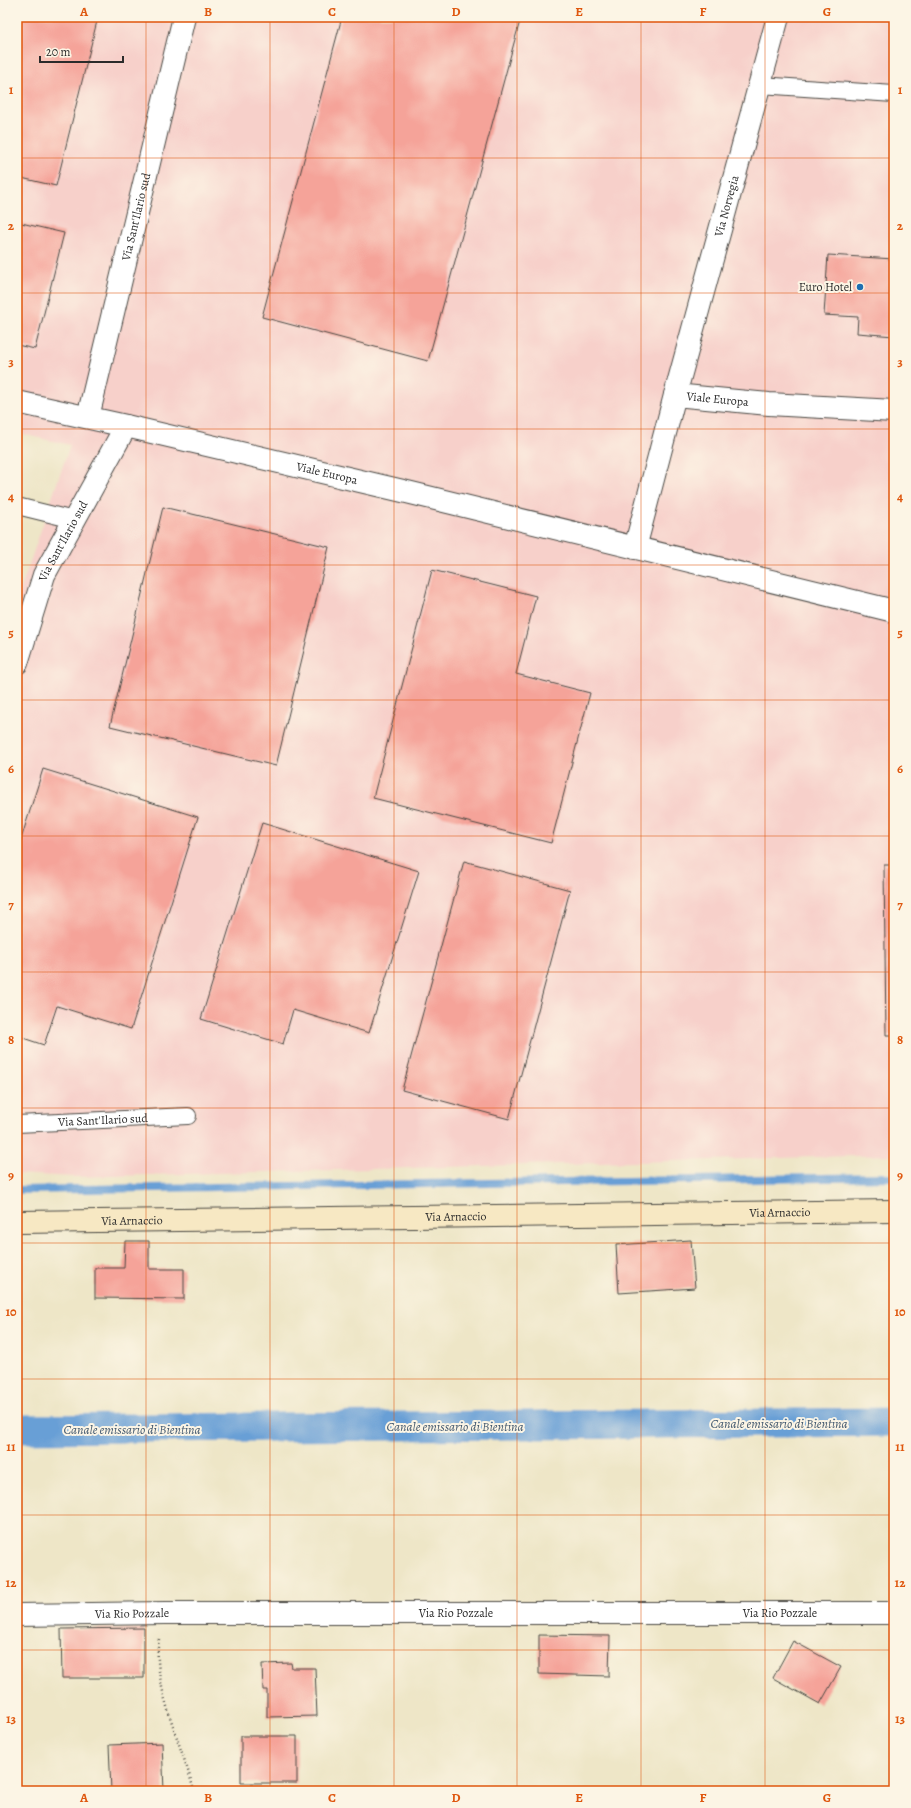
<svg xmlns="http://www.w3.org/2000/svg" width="911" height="1808" viewBox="0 0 911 1808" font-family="Alegreya,serif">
  <rect width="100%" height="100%" fill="#fcf5e5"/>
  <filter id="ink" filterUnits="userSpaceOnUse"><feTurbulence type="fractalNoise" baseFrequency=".025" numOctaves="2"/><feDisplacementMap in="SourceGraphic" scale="8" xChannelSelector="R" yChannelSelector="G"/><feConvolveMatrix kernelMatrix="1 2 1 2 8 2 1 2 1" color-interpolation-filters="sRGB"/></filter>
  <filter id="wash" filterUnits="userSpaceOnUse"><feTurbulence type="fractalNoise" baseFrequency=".012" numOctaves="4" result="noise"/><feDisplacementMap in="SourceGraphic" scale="16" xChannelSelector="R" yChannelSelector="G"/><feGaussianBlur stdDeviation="0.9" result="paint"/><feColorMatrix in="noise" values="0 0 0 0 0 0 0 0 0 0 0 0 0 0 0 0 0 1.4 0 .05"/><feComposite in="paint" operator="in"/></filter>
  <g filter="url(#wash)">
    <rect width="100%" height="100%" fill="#eee6c7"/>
    <path fill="#f7d0ca" d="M17,17H894V1155L74,1177L17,1174V600L70,445L17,433Z"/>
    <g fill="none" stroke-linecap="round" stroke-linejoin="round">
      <path stroke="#689fd6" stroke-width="8" d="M17,1190L894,1177"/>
      <path stroke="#689fd6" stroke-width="29" d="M17,1429L894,1422"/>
    </g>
    <g id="blocks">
      <path fill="#f5a399" d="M17,17H98L56,186L17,177Z
        M342,17H521L428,361L262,317Z
        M17,222L64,233L35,349L17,345Z
        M828,255L894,259V336L857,333L858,317L824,315Z
        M163,507L329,547L276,766L110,726Z
        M432,570L536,596L516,674L590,693L551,843L373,798Z
        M43,769L198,817L131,1029L57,1006L44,1045L17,1036V852Z
        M262,823L419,871L369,1033L293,1010L283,1044L201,1019Z
        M464,861L570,890L509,1119L402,1090Z
        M884,865H894V1035H886Z
        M691,1240L695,1288L619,1293L616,1245Z
        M125,1241H149V1269H184V1299L95,1298V1268H124Z
        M144,1628V1678H62L61,1629Z
        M539,1635L610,1636L609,1676L539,1674Z
        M793,1641L841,1667L820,1704L773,1678Z
        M291,1663L292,1668H315L317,1716L267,1717V1690H263L262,1664Z
        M241,1736H297V1783H241Z
        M162,1743L164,1791H111L109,1745Z"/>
    </g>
  </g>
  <g filter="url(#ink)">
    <use href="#blocks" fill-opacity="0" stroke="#484742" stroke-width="1"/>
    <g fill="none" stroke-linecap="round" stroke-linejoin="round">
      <g stroke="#484742" stroke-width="18">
        <g id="lane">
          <path d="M760,85L894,94"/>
          <path d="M17,506L74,520"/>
          <path id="s1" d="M17,1124L188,1116"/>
        </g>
      </g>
      <g stroke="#484742" stroke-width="24">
        <g id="street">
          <path id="s2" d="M675,395L778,17"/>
          <path id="s3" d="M17,402L126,426L407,492L894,611"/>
          <path id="s4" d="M88,417L184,17"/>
          <path id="s5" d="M635,548L675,395L769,404L894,411"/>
          <path id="s6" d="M17,663L44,575L126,426"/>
          <path id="s7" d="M17,1615L165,1613H894"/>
        </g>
      </g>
      <g stroke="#484742" stroke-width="24">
        <g id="secondary">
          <path id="s8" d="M17,1222L894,1211"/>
        </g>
      </g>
      <path stroke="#484742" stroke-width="2.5" stroke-dasharray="1 3" stroke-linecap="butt" d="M159,1639C151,1681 183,1748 194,1791"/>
      <use href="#lane" stroke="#fff" stroke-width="16"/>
      <use href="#street" stroke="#fff" stroke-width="22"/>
      <use href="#secondary" stroke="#f7e8c3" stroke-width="22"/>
    </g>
  </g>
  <path fill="none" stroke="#df570e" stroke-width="1" stroke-opacity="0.55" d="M146,17V1791M270,17V1791M394,17V1791M517,17V1791M641,17V1791M765,17V1791M17,158H894M17,293H894M17,429H894M17,565H894M17,700H894M17,836H894M17,972H894M17,1108H894M17,1243H894M17,1379H894M17,1515H894M17,1650H894"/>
  <circle fill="#1f6fb2" stroke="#fcf5e5" stroke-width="1.5" cx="860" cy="287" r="4"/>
  <g text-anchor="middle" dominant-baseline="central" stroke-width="4" stroke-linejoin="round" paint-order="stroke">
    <g font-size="12" fill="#2b2b2b" stroke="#fcf5e5">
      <text stroke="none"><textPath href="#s2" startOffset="196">Via Norvegia</textPath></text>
      <text stroke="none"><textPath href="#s4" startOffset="206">Via Sant'Ilario sud</textPath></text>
      <text stroke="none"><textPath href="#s5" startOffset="201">Viale Europa</textPath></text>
      <text stroke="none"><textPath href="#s3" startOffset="318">Viale Europa</textPath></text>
      <text stroke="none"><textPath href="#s6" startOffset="131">Via Sant'Ilario sud</textPath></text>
      <text stroke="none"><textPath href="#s1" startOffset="86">Via Sant'Ilario sud</textPath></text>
      <text stroke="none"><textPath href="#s8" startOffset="763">Via Arnaccio</textPath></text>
      <text stroke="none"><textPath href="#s8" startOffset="439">Via Arnaccio</textPath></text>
      <text stroke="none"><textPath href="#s8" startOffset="115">Via Arnaccio</textPath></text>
      <text stroke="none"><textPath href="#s7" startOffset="763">Via Rio Pozzale</textPath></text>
      <text stroke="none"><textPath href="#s7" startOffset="115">Via Rio Pozzale</textPath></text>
      <text stroke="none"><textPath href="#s7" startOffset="439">Via Rio Pozzale</textPath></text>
    </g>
    <g font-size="12" fill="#2b2b2b" stroke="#fcf5e5" text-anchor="end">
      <text x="852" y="287">Euro Hotel</text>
    </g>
    <g font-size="13" font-style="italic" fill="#43596f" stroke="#fcf5e5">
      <text x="779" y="1423">Canale emissario di Bientina</text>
      <text x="455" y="1426">Canale emissario di Bientina</text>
      <text x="132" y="1429">Canale emissario di Bientina</text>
    </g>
  </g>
  <rect width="911" height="1808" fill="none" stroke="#fcf5e5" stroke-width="44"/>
  <path d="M40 56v6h83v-6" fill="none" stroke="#2b2b2b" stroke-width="2"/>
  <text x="46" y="56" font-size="12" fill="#2b2b2b" stroke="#fcf5e5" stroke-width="3" paint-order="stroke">20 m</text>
  <rect x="22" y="22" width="867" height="1764" fill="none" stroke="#df570e" stroke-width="1.5"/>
  <g font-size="13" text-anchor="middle" font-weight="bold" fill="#df570e">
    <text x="84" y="16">A</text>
    <text x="208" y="16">B</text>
    <text x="332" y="16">C</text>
    <text x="456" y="16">D</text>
    <text x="579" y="16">E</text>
    <text x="703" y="16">F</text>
    <text x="827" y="16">G</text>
    <text x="11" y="94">1</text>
    <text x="900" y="94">1</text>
    <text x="11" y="230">2</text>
    <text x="900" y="230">2</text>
    <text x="11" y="366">3</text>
    <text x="900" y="366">3</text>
    <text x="11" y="501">4</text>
    <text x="900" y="501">4</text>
    <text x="11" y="637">5</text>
    <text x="900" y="637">5</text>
    <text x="11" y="773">6</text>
    <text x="900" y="773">6</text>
    <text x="11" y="909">7</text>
    <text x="900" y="909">7</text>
    <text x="11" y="1044">8</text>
    <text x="900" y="1044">8</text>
    <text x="11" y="1180">9</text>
    <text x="900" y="1180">9</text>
    <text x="11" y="1316">10</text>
    <text x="900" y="1316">10</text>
    <text x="11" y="1451">11</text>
    <text x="900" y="1451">11</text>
    <text x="11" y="1587">12</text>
    <text x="900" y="1587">12</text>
    <text x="11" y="1723">13</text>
    <text x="900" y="1723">13</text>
    <text x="84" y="1802">A</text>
    <text x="208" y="1802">B</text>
    <text x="332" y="1802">C</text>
    <text x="456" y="1802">D</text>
    <text x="579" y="1802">E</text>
    <text x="703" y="1802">F</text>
    <text x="827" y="1802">G</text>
  </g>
</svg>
